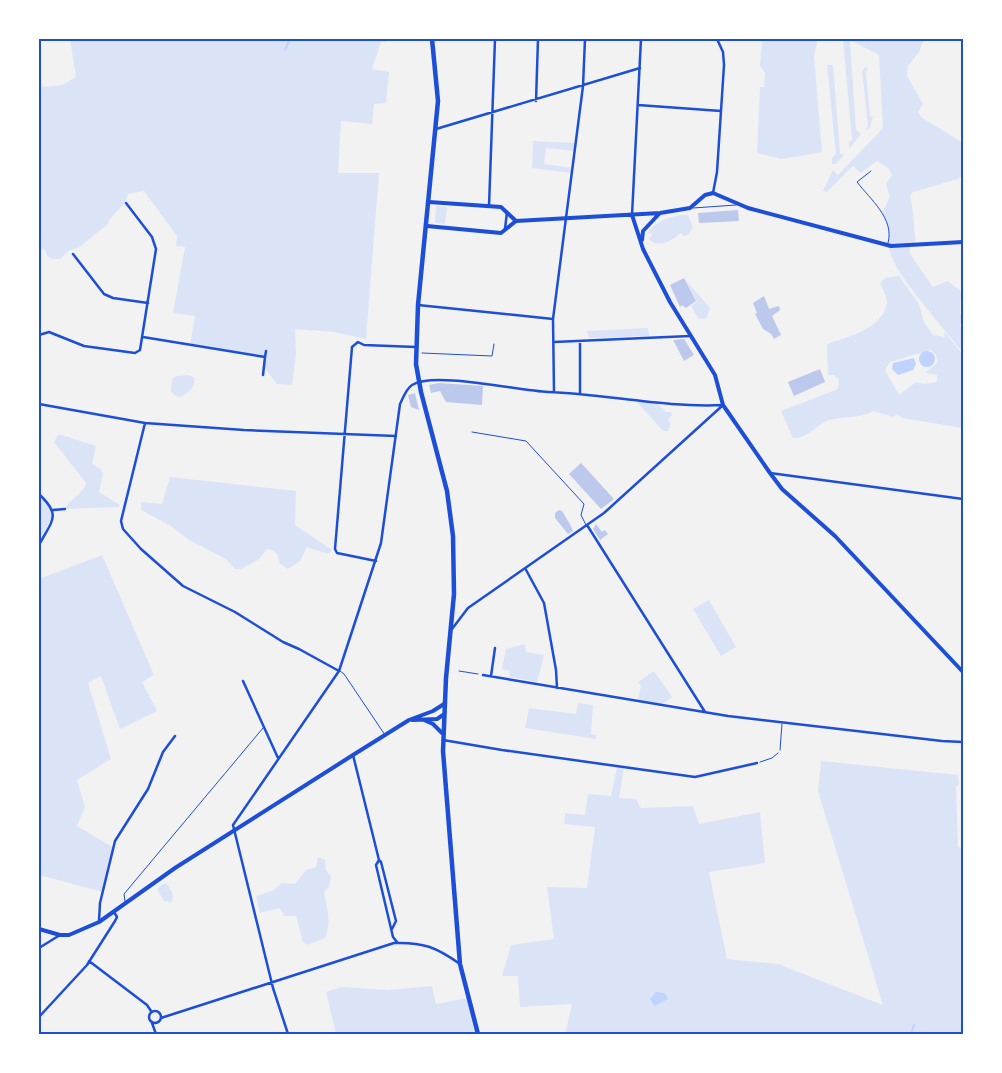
<svg xmlns="http://www.w3.org/2000/svg" width="1002" height="1073" viewBox="0 0 1002 1073" font-family="'PT Sans Narrow',sans-serif">
  <rect width="100%" height="100%" fill="#f2f2f2"/>
  <path fill="#dbe4f7" fill-rule="evenodd" d="M70,39H386V42H381L372,69L389,72L386,103L374,104L372,124L341,121L338,173H379L366,339L334,332L295,329L296,354L292,385L277,384L264,367L265,357L190,345L195,316L173,313L185,247L176,246L177,236L144,191L128,194C125,208 112,212 108,224L78,248L70,250L60,259H53L47,256L45,250L39,248V82L43,87L62,85L76,77Z
    M762,39H818L814,56L822,152L782,159L757,153L760,87H764L765,73L760,66Z
    M834,39H924L919,52L908,66L907,76L923,104L918,112L921,117L963,143V175L958,179L913,192L910,195C914,213 914,228 916,246H910V254L933,287L948,281L961,291L960,313L963,318L960,326L963,330V353C945,329 898,278 890,253C885,237 893,233 882,213L890,197L886,184L892,175L888,168L877,161L861,173L853,166L827,192L823,191L833,170L838,175L883,128L879,55L850,40L856,130L861,134L849,149V142L852,140L843,39Z
    M827,65H833L840,153L844,155L836,164H832V158L836,154Z
    M865,67L868,69L866,72L870,117L873,116L870,128L865,130L868,126L862,71Z
    M533,141L576,143L575,151L546,148L544,164L573,168L572,173L532,168Z
    M436,206L447,207L445,224L435,223Z
    M688,215L693,227L689,234L684,236L681,233C671,241 658,250 648,238L651,237L652,234L648,233C654,221 675,214 688,215Z
    M899,276L919,304L924,322L933,335L945,337L944,331L963,355V428L902,418L897,414L893,417L873,411C858,420 843,415 827,421C815,426 807,439 793,438L781,411L838,389L839,380L834,375H828L827,344C847,337 884,329 887,302C887,296 882,289 880,283L885,278ZM930,350L936,355L938,362L925,373L937,375V382L924,384L916,382L899,395L885,370L890,362Z
    M686,280L710,308L707,317L704,319L698,318L691,306L697,302Z
    M648,328L649,336L589,338L587,331Z
    M188,375L194,377C196,387 189,392 181,397L176,396L171,391L172,379L177,376Z
    M636,401L658,404L666,412H671L672,415L668,420L671,423L668,431H663Z
    M59,434L96,446L92,464L101,469L103,474L99,492L120,505L118,507L65,509C69,499 83,495 86,483L54,442Z
    M170,477L296,491L295,525L332,550L328,554L307,547L300,561L288,569L280,564C278,555 277,550 267,549L258,560L241,569H235L226,559L189,540L171,526L141,510V502L162,504Z
    M39,493L52,506L54,513L39,543Z
    M102,555L154,675L142,682L157,711L120,729L101,676L88,683L111,759L77,780L85,807L77,826L114,848L103,892L39,875V579Z
    M709,600L736,647L721,656L693,609Z
    M525,644L526,652L544,655L537,682L509,677L510,671L502,669L506,649Z
    M654,671L672,697L662,704L638,700L641,686L638,682Z
    M578,703L593,705L591,734L596,735V739L525,728L529,708L576,714Z
    M821,761L958,775L959,785L956,787L958,847L963,849V1034H565L572,1004L520,1007L518,976H502L511,945L554,939L547,887L587,888L595,827L564,824L565,813L585,815L588,794L611,796L617,767L624,768L619,798L636,799L641,808L693,806L699,824L760,812L765,863L709,872L727,959L778,964L883,1005L818,791Z
    M318,857L325,860L326,870L331,877L329,887L324,892C327,908 332,923 325,938L307,945L303,942L296,916H284L280,908L260,913L256,896L275,890L281,883L295,884L306,870L316,867Z
    M164,883L168,885L173,894L172,902L164,901L157,889Z
    M432,986L436,1004L467,998L478,1034H336L326,992L342,987L388,990Z"/>
  <path fill="#bfd3fe" d="M919 359a8 8 0 1 1 16 0a8 8 0 1 1-16 0Z
    M914,358L916,364L913,370L898,375L892,369L893,363Z
    M656,992L665,993L668,999L654,1006L650,999Z"/>
  <g fill="none" stroke-linecap="round" stroke-linejoin="round">
    <path stroke="#bfd3fe" stroke-width="2" d="M285,50L290,39
      M911,1034L914,1025"/>
  </g>
  <path fill="#bdc9ec" d="M738,210L739,221L699,223L698,213Z
    M684,278L696,301L686,308L682,305L680,307L670,285Z
    M764,296L769,309L779,306L780,310L772,316L781,335L774,339L771,334L763,329L755,314L757,313L753,303Z
    M684,339L694,355L684,361L673,340Z
    M820,369L825,382L794,396L788,382Z
    M439,383L483,386L482,405L446,402L440,391L431,393L429,385Z
    M415,393L419,410L411,407L408,395Z
    M581,463L614,499L601,509L569,474Z
    M559,510L562,511L571,526L573,531L568,534L555,518V513Z
    M596,524L602,532L605,530L608,534L600,540L593,529Z"/>
  <g fill="none" stroke-linecap="round" stroke-linejoin="round">
    <path stroke="#1d4ed8" stroke-width="1" d="M422,353L492,356L494,344
      M459,671L478,674
      M760,762L772,758L778,753"/>
    <path stroke="#1d4ed8" stroke-width="1" d="M871,171L857,182C870,199 895,219 888,243
      M693,208L736,205
      M472,432L526,441L584,504L581,515L586,525
      M340,671L344,674L385,735
      M780,750L782,724
      M125,901L124,894L263,728"/>
    <path stroke="#1d4ed8" stroke-width="2.5" d="M536,101L538,39
      M638,105L721,111
      M436,129L640,68
      M713,193L717,172L724,65L723,52L717,39
      M489,206L495,39
      M632,215L641,39
      M505,229L507,212
      M73,254L104,294L113,298L148,303
      M418,305L553,319
      M39,335L49,332L84,346L135,353L140,350L156,249L152,237L126,203
      M143,337L265,357L263,375
      M554,342L690,336
      M265,357L266,351
      M554,392L553,319L583,86L585,39
      M580,393V341
      M39,404L145,423L244,430L396,436
      M145,423L121,521L123,529L141,549L183,586L235,612L283,642L299,649L339,671
      M770,473L963,499
      M39,494C62,516 52,520 39,545
      M53,510L65,509
      M587,525L705,712
      M376,561L337,553L335,549L352,347L358,342L364,345L416,347
      M525,568L544,603L556,670L557,688
      M452,629L468,608L604,513L722,406
      M483,675L728,716L942,741L963,742
      M491,676L495,648
      M243,681L278,758
      M443,740L502,750L695,777L757,763
      M353,755L379,860
      M99,921L100,903L115,841L148,789L163,752L175,736
      M392,929L396,921L381,862L379,860L376,865L393,937L397,942
      M39,948L60,935
      M89,961L147,1005L151,1011
      M149 1017a6 6 0 1 1 12 0a6 6 0 1 1-12 0Z
      M39,1017L87,965L115,921L117,917L114,912
      M161,1018L394,943C423,942 436,947 460,964
      M152,1023L156,1034
      M288,1034L273,988L233,825L339,671L381,543L400,404C403,398 406,389 412,385C434,371 519,391 548,392C606,394 665,408 723,405"/>
    <path stroke="#1d4ed8" stroke-width="4" d="M429,202L501,207L516,221
      M632,215L643,249L670,302L715,375L723,405L770,473L782,489L835,536L963,672
      M516,221L660,213L690,208L705,195L713,193L748,208L891,246L963,242
      M427,226L501,233L516,221
      M642,240L643,231L659,214
      M412,720L437,719L443,715
      M424,720L433,724L442,733
      M39,929L60,935H69L99,922L175,868L353,755L409,720L433,711L444,704"/>
    <path stroke="#1d4ed8" stroke-width="4.5" d="M432,39L438,101L418,305L416,364L421,392L447,491L453,536L454,594L446,678L443,751L460,964L478,1034"/>
  </g>
  <rect width="1002" height="1073" fill="none" stroke="#ffffff" stroke-width="80"/>
  <rect x="40" y="40" width="922" height="993" fill="none" stroke="#1d4ed8" stroke-width="2"/>
</svg>
